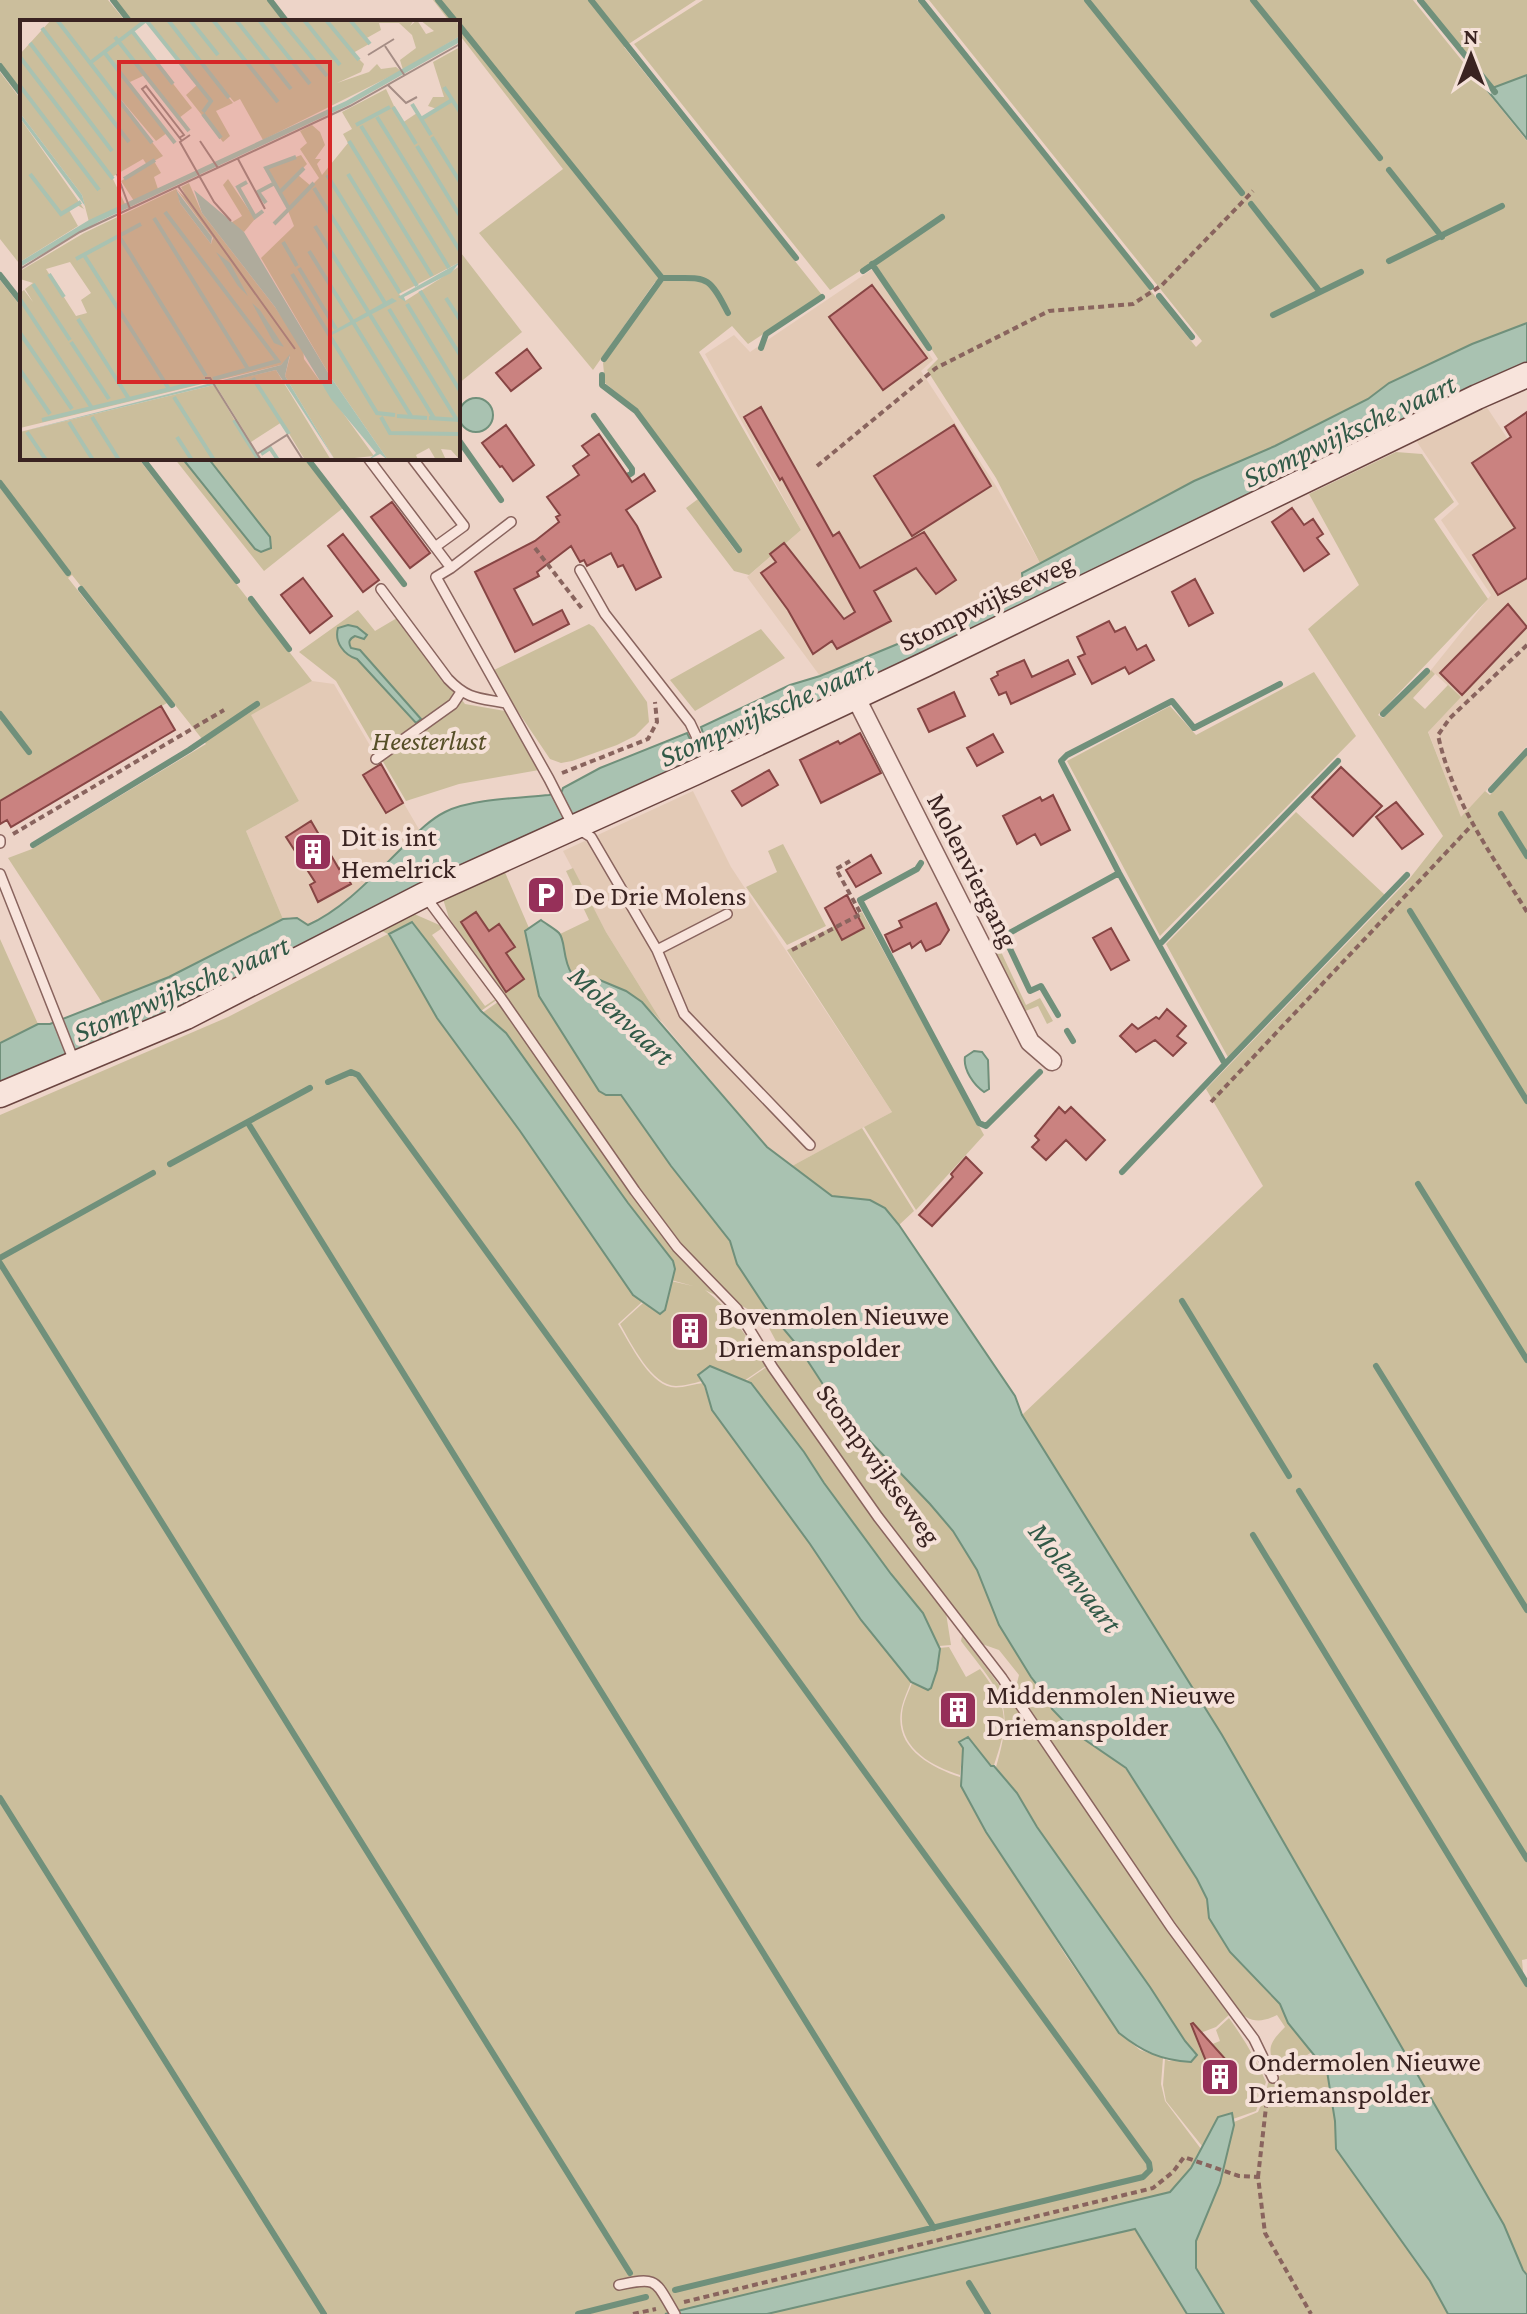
<svg xmlns="http://www.w3.org/2000/svg" width="1527" height="2314" viewBox="0 0 1527 2314" font-family="'Crimson Pro',serif">
  <rect width="100%" height="100%" fill="#edd4c8"/>
  <path fill="#e3cab6" d="M874,268L933,360L921,371L996,486L1040,563L1022,573L1023,584L900,643L820,676L747,577L801,530L705,354L734,335L750,352Z
    M1486,406L1527,468V746L1461,818L1428,731L1460,697L1431,670L1491,595L1441,520L1459,504L1415,439Z
    M312,681L334,684L420,831L363,886L321,919L308,925L290,917L283,919L246,831L299,801L250,714Z
    M693,791L731,867L892,1112L792,1166L767,1147L662,1022L606,932L563,851Z"/>
  <path fill="#cbbe9c" d="M0,0H108L126,22H22V91L0,62Z
    M115,0H267L284,22H132Z
    M433,0H696L624,47L822,295L748,344L732,326L699,352L801,530L749,575L734,571L686,508L698,499L737,553L742,550L638,410L605,383L603,363L661,282H655L593,370L479,233L563,169L458,33V22H450Z
    M703,0H917L1196,347L1202,341L929,0H1413L1527,141V323L1472,344L1389,383L1368,399L1275,446L1194,481L1040,563L996,478L927,370L938,359L874,262L830,290L634,44Z
    M1422,0H1527V75L1493,88Z
    M0,72L22,101V267L0,239Z
    M458,249L522,332L458,384Z
    M0,280L22,308V458H138L312,681L251,715L299,801L246,831L283,919L169,977L103,1004L8,858L32,849L206,744L72,575L68,578L167,703L0,800Z
    M1396,452L1422,454L1454,502L1434,519L1488,599L1378,715L1383,718L1431,670L1435,674L1413,698L1425,709L1448,685L1461,697L1428,732L1461,817L1485,791L1490,795L1527,755V1959L1522,1960L1524,1983L1527,1978V2275L1222,1735L1022,1415L1263,1186L1206,1089L1410,878L1443,836L1308,629L1359,585L1309,494Z
    M174,458H304L343,508L264,571Z
    M358,610L375,631L397,618L465,704L505,711L539,770L459,784L406,801L336,681L299,652Z
    M589,624L594,627L647,702L649,722L635,736L617,745L572,761L561,763L550,759L500,685L494,670Z
    M761,629L785,658L695,711L670,680Z
    M1314,672L1356,736L1160,936L1067,761L1170,706L1196,735Z
    M1296,812L1385,895L1229,1059L1166,944Z
    M783,844L826,926L787,945L746,887L777,872L768,851Z
    M573,868L606,932L662,1022L642,1002L595,978L572,974C561,957 567,950 560,934L589,920L566,871Z
    M504,870L529,928L539,996L599,1091L606,1095H621L671,1166L730,1241L737,1264L766,1308L953,1531L977,1570L999,1625L1031,1677L1045,1695L1052,1709L1075,1733L1125,1768L1197,1879L1207,1899L1209,1918L1230,1952L1280,2004L1312,2052L1278,2073C1267,2050 1267,2045 1285,2027L1277,2015C1259,2024 1249,2022 1234,2008L1015,1691L1019,1675L999,1650L979,1643L877,1509L779,1368L775,1357L777,1343L763,1317L738,1304L687,1251L638,1186L449,918L443,899Z
    M862,912L984,1135L916,1210L864,1127L892,1112L787,950Z
    M412,913L444,927L432,935L485,1006L497,998L498,999L481,1011L412,922L390,934L437,1018L520,1131L633,1295L642,1302L618,1324C630,1343 648,1382 671,1387C680,1389 694,1384 703,1383L712,1410L810,1544L861,1619L911,1682C908,1690 904,1698 902,1706C892,1746 928,1766 960,1777L961,1786L1066,1956L1119,2033L1140,2050L1163,2058L1161,2084L1165,2101L1201,2149L1191,2168L1170,2192L665,2314H0V1115L228,1017L388,934L380,930Z
    M0,939L38,1024L0,1043Z
    M996,941L1026,1005L1040,998L1053,1021L1047,1024L1038,1006L1023,1012L987,945Z
    M498,1002L623,1183L668,1242L725,1305L715,1295L705,1290C730,1308 748,1340 766,1366L744,1381L710,1367L699,1375L702,1381C694,1383 684,1386 676,1386C652,1386 631,1343 620,1324L643,1303L660,1314L665,1311L671,1281L693,1286L671,1280L675,1269L673,1261L628,1203L506,1033L482,1013Z
    M862,1128L914,1211L899,1225L885,1208L870,1200L832,1196L792,1166Z
    M768,1366L874,1517L946,1613L951,1645L939,1646L923,1613L891,1574L824,1483L804,1452L752,1384L746,1381Z
    M962,1636C1057,1758 1137,1891 1229,2015L1216,2027L1195,2035L1200,2049L1220,2041L1216,2030L1229,2018C1244,2039 1256,2059 1266,2082L1256,2111L1233,2119L1231,2113L1219,2117L1202,2146L1166,2101L1163,2085L1165,2059L1169,2061L1197,2055L1185,2041L1186,2040H1184L1150,1987L1037,1827L1017,1793L996,1767C1016,1701 1000,1693 961,1641Z
    M949,1647L966,1677L980,1669C1009,1707 1009,1721 994,1765L991,1767L969,1738L963,1747L960,1775C929,1765 895,1746 903,1707C905,1699 909,1691 912,1683L928,1690L937,1670L939,1648Z
    M1315,2055L1327,2071L1330,2084L1335,2121L1336,2149L1430,2281L1448,2314H1224L1196,2268V2241L1220,2183L1234,2122L1258,2112L1265,2096L1268,2083Z
    M1135,2229L1187,2314H767Z"/>
  <path fill="#a9c2b1" stroke="#70907b" stroke-width="2" d="M1527,75V139L1487,90Z
    M1527,323V365L190,1004L0,1086V1043L38,1024H50L169,977L283,919L297,918L308,925C345,908 374,875 403,847C416,834 429,820 445,812C470,799 520,798 549,795L562,791L563,788L600,768L687,733L691,741L704,736L701,727L790,685L820,676L900,643L1023,584L1022,573L1194,481L1275,446L1368,399L1389,383L1472,344Z
    M459 415a17 17 0 1 1 34 0a17 17 0 1 1-34 0Z
    M182,458H208L270,537L271,548L261,552L255,549Z
    M348,625L357,627L367,635L364,639L355,636C349,639 348,642 351,648L360,650L421,719L416,723L357,659C344,655 334,642 338,628Z
    M541,920C546,924 554,928 559,933C566,941 562,959 572,974L595,978L626,991L642,1002L767,1147L832,1196L870,1200L885,1208L899,1225L1015,1396L1022,1415L1222,1735L1504,2225L1523,2270L1527,2275V2314H1448L1430,2281L1336,2149L1335,2121L1327,2071L1288,2023L1280,2004L1230,1952L1209,1918L1207,1899L1197,1879L1126,1768L1075,1733L1052,1709L1045,1695L1031,1677L999,1625L977,1570L953,1531L930,1504L839,1409L798,1346L766,1308L737,1264L730,1241L671,1166L621,1095H606L599,1091L539,996L525,931Z
    M412,922L481,1011L506,1033L628,1203L673,1261L675,1269L665,1310L660,1314L633,1295L520,1131L437,1018L389,934Z
    M974,1051L982,1052L988,1060L989,1089L984,1092C974,1085 963,1070 965,1057Z
    M710,1366L751,1383L804,1452L824,1483L891,1574L923,1613L940,1649L937,1670L931,1688L928,1690L911,1682L861,1620L810,1544L712,1410L705,1386L698,1375Z
    M968,1737L991,1766H994L1017,1793L1037,1827L1150,1987L1185,2041L1197,2055L1191,2062C1160,2060 1143,2052 1119,2033L986,1832L961,1786L963,1748L959,1742Z
    M1232,2113L1234,2125L1220,2183L1196,2241V2268L1224,2314H1187L1135,2229L767,2314H665L1170,2192L1191,2168L1218,2117Z"/>
  <g fill="none" stroke-linecap="round" stroke-linejoin="round">
    <path stroke="#70907b" stroke-width="6" d="M113,0L130,22
      M270,0L287,22
      M438,0L456,22
      M591,0L796,258
      M921,0L1151,287
      M1087,0L1242,193
      M1253,0L1380,158
      M1420,0L1495,92
      M458,24L662,278L604,359
      M0,66L22,95
      M1389,170L1442,237
      M1251,204L1320,292
      M1389,261L1502,206
      M872,264L929,348
      M863,271L942,217
      M0,275L22,303
      M662,278C706,279 707,271 728,313
      M1159,296L1192,337
      M1273,315L1361,272
      M761,348L766,334L822,297
      M602,375V385L636,411L739,550
      M594,416L632,469V473L621,480
      M458,439L501,500
      M142,458L237,581
      M307,458L404,584
      M0,483L68,573
      M81,589L172,705
      M251,599L289,649
      M0,714L29,752
      M1383,714L1427,671
      M1491,790L1527,751
      M1501,814L1527,856
      M33,845L189,750L257,704
      M921,863L917,869L860,900L979,1123L986,1126L1040,1072
      M1410,911L1527,1101
      M1160,944L1338,761
      M1058,1015L1041,986L1030,991L1004,936L1119,873
      M1067,1031L1073,1041
      M1225,1064L1407,875
      M328,1082L351,1072L358,1075L1149,2163L1150,2170L1143,2177L675,2290
      M248,1123L934,2228
      M170,1164L310,1088
      M1122,1172L1225,1064L1119,873L1061,761L1067,755L1172,701L1194,728L1280,684
      M1418,1184L1527,1360
      M0,1258L153,1173
      M0,1263L630,2273
      M1182,1301L1289,1476
      M1376,1366L1527,1610
      M1299,1491L1527,1859
      M1253,1535L1527,1984
      M0,1798L324,2314
      M969,2283L988,2314
      M578,2314L646,2297"/>
  </g>
  <path fill="#ca8280" stroke="#874544" stroke-width="2" d="M872,285L927,358L883,390L829,317Z
    M527,349L541,368L511,391L496,373Z
    M761,407L833,536L839,532L860,568L924,532L956,580L936,594L916,568L874,591L891,621L837,649L832,641L813,654L788,610L761,573L776,562L770,554L784,543L844,619L855,612L782,478L780,480L744,417Z
    M1527,412V578L1498,595L1473,555L1515,528L1472,463L1511,437L1505,427Z
    M506,425L534,465L513,481L502,466L500,467L482,443Z
    M954,425L991,486L912,536L874,476Z
    M599,434L632,482L644,474L655,491L626,510L637,526L661,577L636,590L623,565L618,567L611,553L587,566L584,560L580,562L571,546L537,572L539,576L514,589L533,625L562,610L569,624L515,652L475,572L535,541L559,522L556,517L560,515L547,497L579,475L573,466L589,455L582,446Z
    M392,502L430,553L410,568L371,517Z
    M1292,508L1304,525L1313,519L1323,534L1317,538L1329,554L1304,571L1272,522Z
    M343,534L379,580L363,592L328,546Z
    M303,578L332,616L310,633L281,595Z
    M1195,579L1213,613L1189,626L1172,592Z
    M1508,604L1527,627L1462,695L1440,673Z
    M1109,621L1115,632L1125,627L1137,650L1146,645L1154,660L1129,674L1125,667L1092,684L1078,657L1085,654L1077,637Z
    M1024,660L1032,677L1068,660L1075,674L1011,704L1006,692L999,695L991,679L998,675L997,672Z
    M954,692L965,716L929,732L918,709Z
    M161,706L175,730L11,827L7,820L0,824V801Z
    M860,733L881,773L821,803L800,760L838,741L840,744Z
    M993,734L1003,752L977,766L967,748Z
    M381,764L403,803L386,813L363,775Z
    M1341,767L1382,806L1353,836L1312,797Z
    M769,770L778,785L742,806L732,791Z
    M1053,795L1070,830L1041,845L1035,834L1017,844L1003,816L1040,797L1042,801Z
    M1396,802L1423,834L1402,849L1376,817Z
    M311,821L339,869L342,867L351,884L318,902L310,885L315,882L286,837Z
    M871,855L881,873L856,887L846,870Z
    M847,895L864,928L842,940L825,908Z
    M936,903L949,930L940,944L926,951L921,941L912,948L910,943L893,952L885,935L902,927L899,921Z
    M476,912L489,931L499,924L515,947L506,953L524,979L506,992L461,922Z
    M1111,928L1129,960L1111,970L1093,938Z
    M1167,1009L1186,1026L1177,1036L1186,1043L1173,1056L1155,1040L1136,1052L1120,1036L1132,1024L1138,1029L1156,1017L1159,1019Z
    M1059,1107L1065,1113L1071,1107L1105,1140L1086,1160L1066,1140L1046,1160L1032,1147L1039,1140L1035,1136Z
    M966,1157L982,1173L932,1226L919,1215L953,1177L951,1174Z
    M673 1331a17 17 0 1 1 34 0a17 17 0 1 1-34 0Z
    M942 1710a16 16 0 1 1 32 0a16 16 0 1 1-32 0Z
    M1193,2023L1236,2071L1235,2084L1225,2093H1212L1203,2083L1204,2070L1208,2066L1191,2024Z"/>
  <g fill="none" stroke-linecap="round" stroke-linejoin="round">
    <g stroke="#89645e" stroke-width="12">
      <path id="lane" d="M368,458L451,568
        M412,458L464,526L435,547
        M511,522L451,568L436,577L549,779L573,826L591,837L657,950L684,1014L810,1145
        M580,570L605,614L690,723L710,765
        M381,589L448,679C468,700 479,698 506,703
        M376,759L453,704L461,692
        M0,840V843
        M0,874L74,1061
        M425,896L501,998L635,1191L677,1247L737,1309L773,1368L878,1517L1002,1678L1171,1927L1254,2039L1273,2078
        M657,950L727,914
        M619,2285C659,2276 655,2281 675,2314"/>
    </g>
    <g stroke="#89645e" stroke-width="21">
      <path id="street" d="M855,696L1030,1042L1052,1061"/>
    </g>
    <g stroke="#6b4541" stroke-width="27">
      <path id="secondary" d="M0,1095L186,1017L424,895L694,773L924,665L1477,397L1527,375"/>
    </g>
    <path stroke="#89645e" stroke-width="4" stroke-dasharray="6 4" stroke-linecap="butt" d="M817,466L936,368L1049,311L1133,304L1162,285L1253,191
      M535,548L583,610
      M1527,645L1450,718L1438,735C1452,801 1492,855 1527,912
      M562,773L648,739L657,722L655,702
      M13,834L224,710
      M792,950L861,914L836,869L850,861
      M1211,1102L1473,824
      M1258,2177L1266,2107L1272,2093
      M684,2302L1153,2188L1173,2172L1184,2157L1239,2176L1258,2177L1265,2233L1311,2314
      M633,2314L656,2309"/>
    <use href="#lane" stroke="#f8e4dc" stroke-width="9"/>
    <use href="#street" stroke="#f8e4dc" stroke-width="18"/>
    <use href="#secondary" stroke="#f8e4dc" stroke-width="24"/>
  </g>
  <defs>
    <g id="building-square" transform="scale(2)"><rect x="-9" y="-9" width="18" height="18" rx="4" fill="#963059" stroke="#f5e1d8"/><path d="M-4-6H4V6H1V3H-1V6H-4ZM-2.5-4.3h1.7v1.8h-1.7ZM.8-4.3h1.7v1.8H.8ZM-2.5-1h1.7V.8h-1.7ZM.8-1h1.7V.8H.8Z" fill="#fff"/></g>
    <g id="parking-square" transform="scale(2)"><rect x="-9" y="-9" width="18" height="18" rx="4" fill="#963059" stroke="#f5e1d8"/><path d="M-3.5-5.5H1a3.5 3.5 0 0 1 0 7H-1V5.5H-3.5ZM-1-3.4V-.6H.8a1.4 1.4 0 0 0 0-2.8Z" fill="#fff"/></g>
  </defs>
  <g fill-rule="evenodd">
    <use href="#building-square" x="313" y="852"/>
    <use href="#parking-square" x="546" y="895"/>
    <use href="#building-square" x="690" y="1331"/>
    <use href="#building-square" x="958" y="1710"/>
    <use href="#building-square" x="1220" y="2077"/>
  </g>
  <g text-anchor="middle" dominant-baseline="central" stroke-width="8" stroke-linejoin="round" paint-order="stroke">
    <g font-size="28" fill="#3a2321" stroke="#f5e1d8">
      <text transform="translate(986 602) rotate(-26)">Stompwijkseweg</text>
      <text transform="translate(973 870) rotate(63)">Molenviergang</text>
      <text transform="translate(879 1464) rotate(54)">Stompwijkseweg</text>
    </g>
    <g font-size="28" font-style="italic" fill="#564f28" stroke="#f5e1d8">
      <text x="429" y="740">Heesterlust</text>
    </g>
    <g font-size="28" fill="#3a2321" stroke="#f5e1d8" text-anchor="start">
      <text x="341" y="836">Dit is int<tspan x="341" dy="32">Hemelrick</tspan></text>
      <text x="574" y="895">De Drie Molens</text>
      <text x="718" y="1315">Bovenmolen Nieuwe<tspan x="718" dy="32">Driemanspolder</tspan></text>
      <text x="986" y="1694">Middenmolen Nieuwe<tspan x="986" dy="32">Driemanspolder</tspan></text>
      <text x="1248" y="2061">Ondermolen Nieuwe<tspan x="1248" dy="32">Driemanspolder</tspan></text>
    </g>
    <g font-size="30" font-style="italic" fill="#315947" stroke="#f5e1d8">
      <text transform="translate(1349 430) rotate(-25)">Stompwijksche vaart</text>
      <text transform="translate(766 711) rotate(-24)">Stompwijksche vaart</text>
      <text transform="translate(181 988) rotate(-23)">Stompwijksche vaart</text>
      <text transform="translate(622 1015) rotate(43)">Molenvaart</text>
      <text transform="translate(1076 1577) rotate(52)">Molenvaart</text>
    </g>
  </g>
  <g transform="translate(20 20)">
    <rect width="440" height="440" fill="#edd4c8"/>
    <path d="M31,0H394L390,6L397,0L406,14L414,11L400,0H437L440,16L383,50L380,40L396,28L392,15L379,3H359L361,10L345,19L349,24L333,33L344,44L341,52L317,63L349,52L357,44L361,49L376,47L381,51L243,120L220,79L214,82L186,48L213,83L196,91L210,116L203,122L166,75L177,65L126,1L112,11L172,88L159,98L125,55L110,62L102,55L147,113L136,121L70,43L143,136L134,141L141,153L134,157L138,169L114,181L101,161L127,145L123,139L92,157L105,184L69,202L62,175L0,93V34ZM440,27V161L430,146L440,163V242L379,274L385,281L440,246V440L431,430L421,429L426,440H416L409,428L396,435L398,440H368L310,356L241,238L274,206L261,173L278,155L291,166L299,158L280,129L287,123L280,111L292,105L300,112L305,125L295,139H301L297,144L302,155L328,123L323,114L332,109L322,92L366,69L382,103L397,93L401,100L433,81L424,66L431,80L417,89L408,86L413,77H424L413,42ZM0,98L64,189L57,185L49,190L58,206L0,242ZM281,135L287,144L260,172L247,148ZM208,159L235,199L224,212L209,204L222,196L203,165ZM169,163L182,193L255,287L283,328L284,339L354,436L315,440L265,356L270,336L261,345L0,408V273L4,270L13,282L5,269L13,263L0,259V251L64,213L156,169L168,180L161,167ZM157,170L193,218L191,224L160,183ZM50,242L71,273L61,280L67,293L56,296L26,249ZM256,350L311,440H285L262,402L231,422L195,364ZM194,365L238,440H0V412Z" fill="#cbbe9c" fill-rule="evenodd"/>
    <path d="M440,16V22L329,85L80,201L0,247V242L69,200L326,81ZM0,93L62,175L65,186L0,98ZM156,170L192,217L191,224L160,183ZM174,170L224,212L310,356L368,440L360,434L348,440L356,433L311,379L255,287L182,193ZM196,232L210,243L228,276L218,266ZM440,242L431,253L384,277L386,282L378,277ZM372,278L377,281L310,316L308,314ZM232,283L240,290L264,327L254,323ZM270,334L265,356L315,440L256,350L0,412L261,345Z" fill="#a9c2b1"/>
    <path fill="none" stroke="#a9c2b1" stroke-width="4" d="M37,0L132,123M126,0L191,81L183,92M148,0L209,78M170,0L198,35M193,0L258,82M216,0L271,69M239,0L290,64M261,0L307,56M284,0L320,45M306,0L339,40M330,0L350,24M22,8L109,122M112,11L153,64M95,17L169,111M10,23L92,131M84,32L155,123M0,37L93,159M70,43L125,1M0,66L79,170M424,67L440,92M392,84L411,115M373,87L396,124M183,94L201,118M357,97L440,231M401,99L432,80M336,105L370,87M341,106L429,248M412,117L440,162M329,121L412,256M397,126L440,196M10,154L41,194L61,182M328,154L397,266M307,155L380,273M104,159L135,140M227,162L218,167L235,197L243,191M294,168L365,283M260,172L284,148M246,183L238,172L253,164M270,188L294,163M145,192L258,341L193,359M134,198L228,349M254,204L269,189L246,148L276,137M295,206L414,398M99,216L186,356M263,222L277,246M289,231L391,396M64,235L149,369M56,239L121,204M279,248L316,309M29,254L44,277M272,254L357,393L375,395M13,264L50,320M400,271L440,335M426,278L440,300M0,279L72,388M387,284L440,371M369,289L437,400M58,299L109,379M0,313L52,389M51,322L89,379M0,350L30,394M233,358L269,414M154,377L194,440M377,396L407,398M72,397L99,440M361,397L370,413L440,414M409,398L440,400M22,400L188,360M214,400L239,440M49,402L73,440M7,412L26,440M157,417L172,440M241,434L250,428L258,440"/>
    <path fill="none" stroke="#a58d85" stroke-width="2" d="M365,26L385,56M348,35L374,19M368,65L386,83L397,77M170,115L160,122L194,182L211,201M159,118L164,115L126,66L122,69L162,121M180,121L198,148M218,139L245,189M97,154L110,189M158,166L275,329M0,249L60,212L330,86L440,24M185,358H190L241,440M237,434L267,415L283,440"/>
    <path fill="#d62828" fill-opacity="0.15" stroke="#d62828" stroke-width="4" d="M99,42H310V362H99Z"/>
    <rect width="440" height="440" fill="none" stroke="#3a2321" stroke-width="4"/>
  </g>
  <g transform="translate(1471 56)" stroke="#f5e1d8" stroke-width="6" paint-order="stroke">
  <path d="M0-6L14 30L0 20L-14 30Z" fill="#3a2321"/>
  <text y="-12" font-size="22" font-weight="bold" text-anchor="middle" fill="#3a2321">N</text>
  </g>
</svg>
